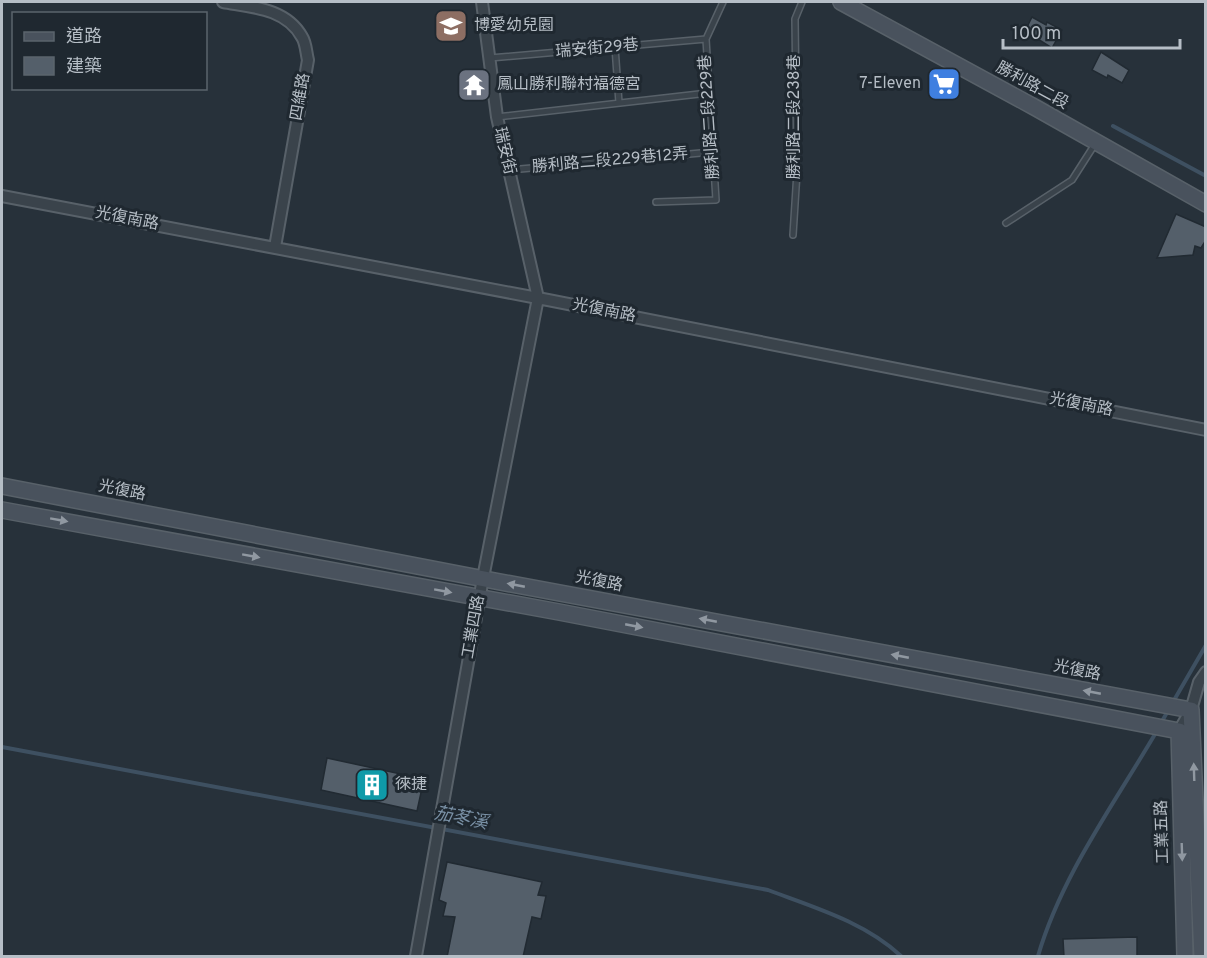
<svg xmlns="http://www.w3.org/2000/svg" width="1207" height="958" viewBox="0 0 1207 958" font-family="Overpass,'Noto Sans TC',sans-serif">
  <rect width="100%" height="100%" fill="#27313a"/>
  <g fill="none" stroke-linecap="round" stroke-linejoin="round">
    <path stroke="#3e5061" stroke-width="4" d="M1113,126L1206,176
      M1173,702L1206,645
      M1161,723L1169,709
      M2,747L768,890C813,907 865,922 901,956
      M1038,956C1062,874 1115,803 1158,729"/>
  </g>
  <path fill="#545f6a" stroke="#212a32" stroke-width="1.5" d="M1032,17L1046,25L1047,22L1062,30L1052,48L1025,31Z
    M1101,52L1129,70L1122,83L1108,75L1107,78L1092,70Z
    M480,75L483,95L468,96L466,76Z
    M1176,214L1206,227V240L1201,248L1195,246L1193,255L1157,258Z
    M327,758L424,779L417,811L321,790Z
    M447,862L542,882L538,895L546,896L541,919L532,917L523,957H447L455,917L443,916L446,903L439,900Z
    M1137,937V957H1064L1063,939Z"/>
  <g fill="none" stroke-linecap="round" stroke-linejoin="round">
    <g stroke="#586169" stroke-width="8">
      <path id="lane" d="M615,47L619,103
        M490,58L706,39
        M497,117L708,93
        M509,170L712,152
        M656,202L716,200L706,39L723,2
        M1006,223L1072,180L1095,144
        M793,235L797,172L795,19L802,2"/>
    </g>
    <g stroke="#586169" stroke-width="14">
      <path id="street" d="M223,2C251,7 286,8 302,37C306,43 306,52 308,60L275,247
        M2,196L548,300L1206,430
        M1179,731L1191,710L1199,682L1206,672
        M416,956L483,578L538,298L497,117L482,2"/>
    </g>
    <g stroke="#586169" stroke-width="18">
      <path id="secondary" d="M841,2L1036,108L1206,204
        M2,486L495,581L1191,710L1202,956
        M2,510L559,612L1179,731L1185,956"/>
    </g>
    <use href="#lane" stroke="#3a434b" stroke-width="5"/>
    <use href="#street" stroke="#3a434b" stroke-width="10"/>
    <use href="#secondary" stroke="#49525d" stroke-width="15"/>
  </g>
  <defs><path id="oneway-solid" d="M-6-.8H1V-3.2L6.5 0L1 3.2V.8H-6Z" transform="scale(1.5)"/></defs>
  <g fill="#9098a1">
    <use href="#oneway-solid" transform="translate(59 520) rotate(10)"/>
    <use href="#oneway-solid" transform="translate(251 556) rotate(10)"/>
    <use href="#oneway-solid" transform="translate(516 585) rotate(-169)"/>
    <use href="#oneway-solid" transform="translate(443 591) rotate(10)"/>
    <use href="#oneway-solid" transform="translate(708 620) rotate(-169)"/>
    <use href="#oneway-solid" transform="translate(634 626) rotate(11)"/>
    <use href="#oneway-solid" transform="translate(900 656) rotate(-169)"/>
    <use href="#oneway-solid" transform="translate(1092 692) rotate(-169)"/>
    <use href="#oneway-solid" transform="translate(1194 772) rotate(-92)"/>
    <use href="#oneway-solid" transform="translate(1182 852) rotate(88)"/>
  </g>
  <defs>
    <g id="school-square" transform="scale(1.725)"><rect x="-9" y="-9" width="18" height="18" rx="4" fill="#8d6e63" stroke="#1f2830"/><path d="M0-5L7-2L0 1L-7-2ZM-4 1L0 2.5L4 1V4Q0 6-4 4Z" fill="#fff"/></g>
    <g id="supermarket-square" transform="scale(1.725)"><rect x="-9" y="-9" width="18" height="18" rx="4" fill="#3f7fe0" stroke="#1f2830"/><path d="M-6-5.5h2.5l.6 2H6L4.5 2H-2.5L-4.4-4H-6ZM-1.5 3.2a1.3 1.3 0 1 0 .1 0ZM3 3.2a1.3 1.3 0 1 0 .1 0Z" fill="#fff"/></g>
    <g id="temple-square" transform="scale(1.725)"><rect x="-9" y="-9" width="18" height="18" rx="4" fill="#6b7280" stroke="#1f2830"/><path d="M0-6L5-2H3V0L6.5 2.5H4V6H1.5V3h-3V6H-4V2.5H-6.5L-3 0V-2H-5Z" fill="#fff"/></g>
    <g id="building-square" transform="scale(1.725)"><rect x="-9" y="-9" width="18" height="18" rx="4" fill="#0f9aa8" stroke="#1f2830"/><path d="M-4-6H4V6H1V3H-1V6H-4ZM-2.5-4.3h1.7v1.8h-1.7ZM.8-4.3h1.7v1.8H.8ZM-2.5-1h1.7V.8h-1.7ZM.8-1h1.7V.8H.8Z" fill="#fff"/></g>
  </defs>
  <g fill-rule="evenodd">
    <use href="#school-square" x="451" y="26"/>
    <use href="#supermarket-square" x="944" y="84"/>
    <use href="#temple-square" x="474" y="85"/>
    <use href="#building-square" x="372" y="785"/>
  </g>
  <g text-anchor="middle" dominant-baseline="central" stroke-width="6" stroke-linejoin="round" paint-order="stroke">
    <g font-size="16" fill="#b6bec6" stroke="#1f2830" text-anchor="start">
      <text x="474" y="26">博愛幼兒園</text>
      <text x="921" y="84" text-anchor="end">7-Eleven</text>
      <text x="497" y="85">鳳山勝利聯村福德宮</text>
      <text x="395" y="785">徠捷</text>
    </g>
    <g font-size="16" fill="#b6bec6" stroke="#1f2830">
      <text transform="translate(597 49) rotate(-5)">瑞安街29巷</text>
      <text transform="translate(1032 86) rotate(29)">勝利路二段</text>
      <text transform="translate(301 97) rotate(-80)">四維路</text>
      <text transform="translate(710 117) rotate(-94)">勝利路二段229巷</text>
      <text transform="translate(795 117) rotate(-90)">勝利路二段238巷</text>
      <text transform="translate(504 151) rotate(77)">瑞安街</text>
      <text transform="translate(610 161) rotate(-5)">勝利路二段229巷12弄</text>
      <text transform="translate(127 219) rotate(11)">光復南路</text>
      <text transform="translate(604 311) rotate(11)">光復南路</text>
      <text transform="translate(1081 405) rotate(11)">光復南路</text>
      <text transform="translate(122 491) rotate(11)">光復路</text>
      <text transform="translate(599 582) rotate(11)">光復路</text>
      <text transform="translate(474 627) rotate(-80)">工業四路</text>
      <text transform="translate(1077 671) rotate(11)">光復路</text>
      <text transform="translate(1163 832) rotate(-92)">工業五路</text>
    </g>
    <g font-size="18" font-style="italic" fill="#7a91a6" stroke="#1f2830">
      <text transform="translate(461 819) rotate(11)">茄苳溪</text>
    </g>
  </g>
  <rect width="1207" height="958" fill="none" stroke="#b6bec6" stroke-width="6"/>
  <rect x="12" y="12" width="195" height="78" fill="#1f2830" stroke="#5b646c" stroke-width="1.5"/>
  <rect x="24" y="32" width="30" height="9" fill="#49525d" stroke="#5b646c" stroke-width="1.5"/>
  <text x="66" y="42" font-size="18" fill="#b6bec6">道路</text>
  <rect x="24" y="57" width="30" height="18" fill="#545f6a" stroke="#5b646c" stroke-width="1.5"/>
  <text x="66" y="72" font-size="18" fill="#b6bec6">建築</text>
  <path d="M1003 39v9h177v-9" fill="none" stroke="#b6bec6" stroke-width="3"/>
  <text x="1012" y="39" font-size="18" fill="#b6bec6" stroke="#1f2830" stroke-width="4.5" paint-order="stroke">100 m</text>
</svg>
